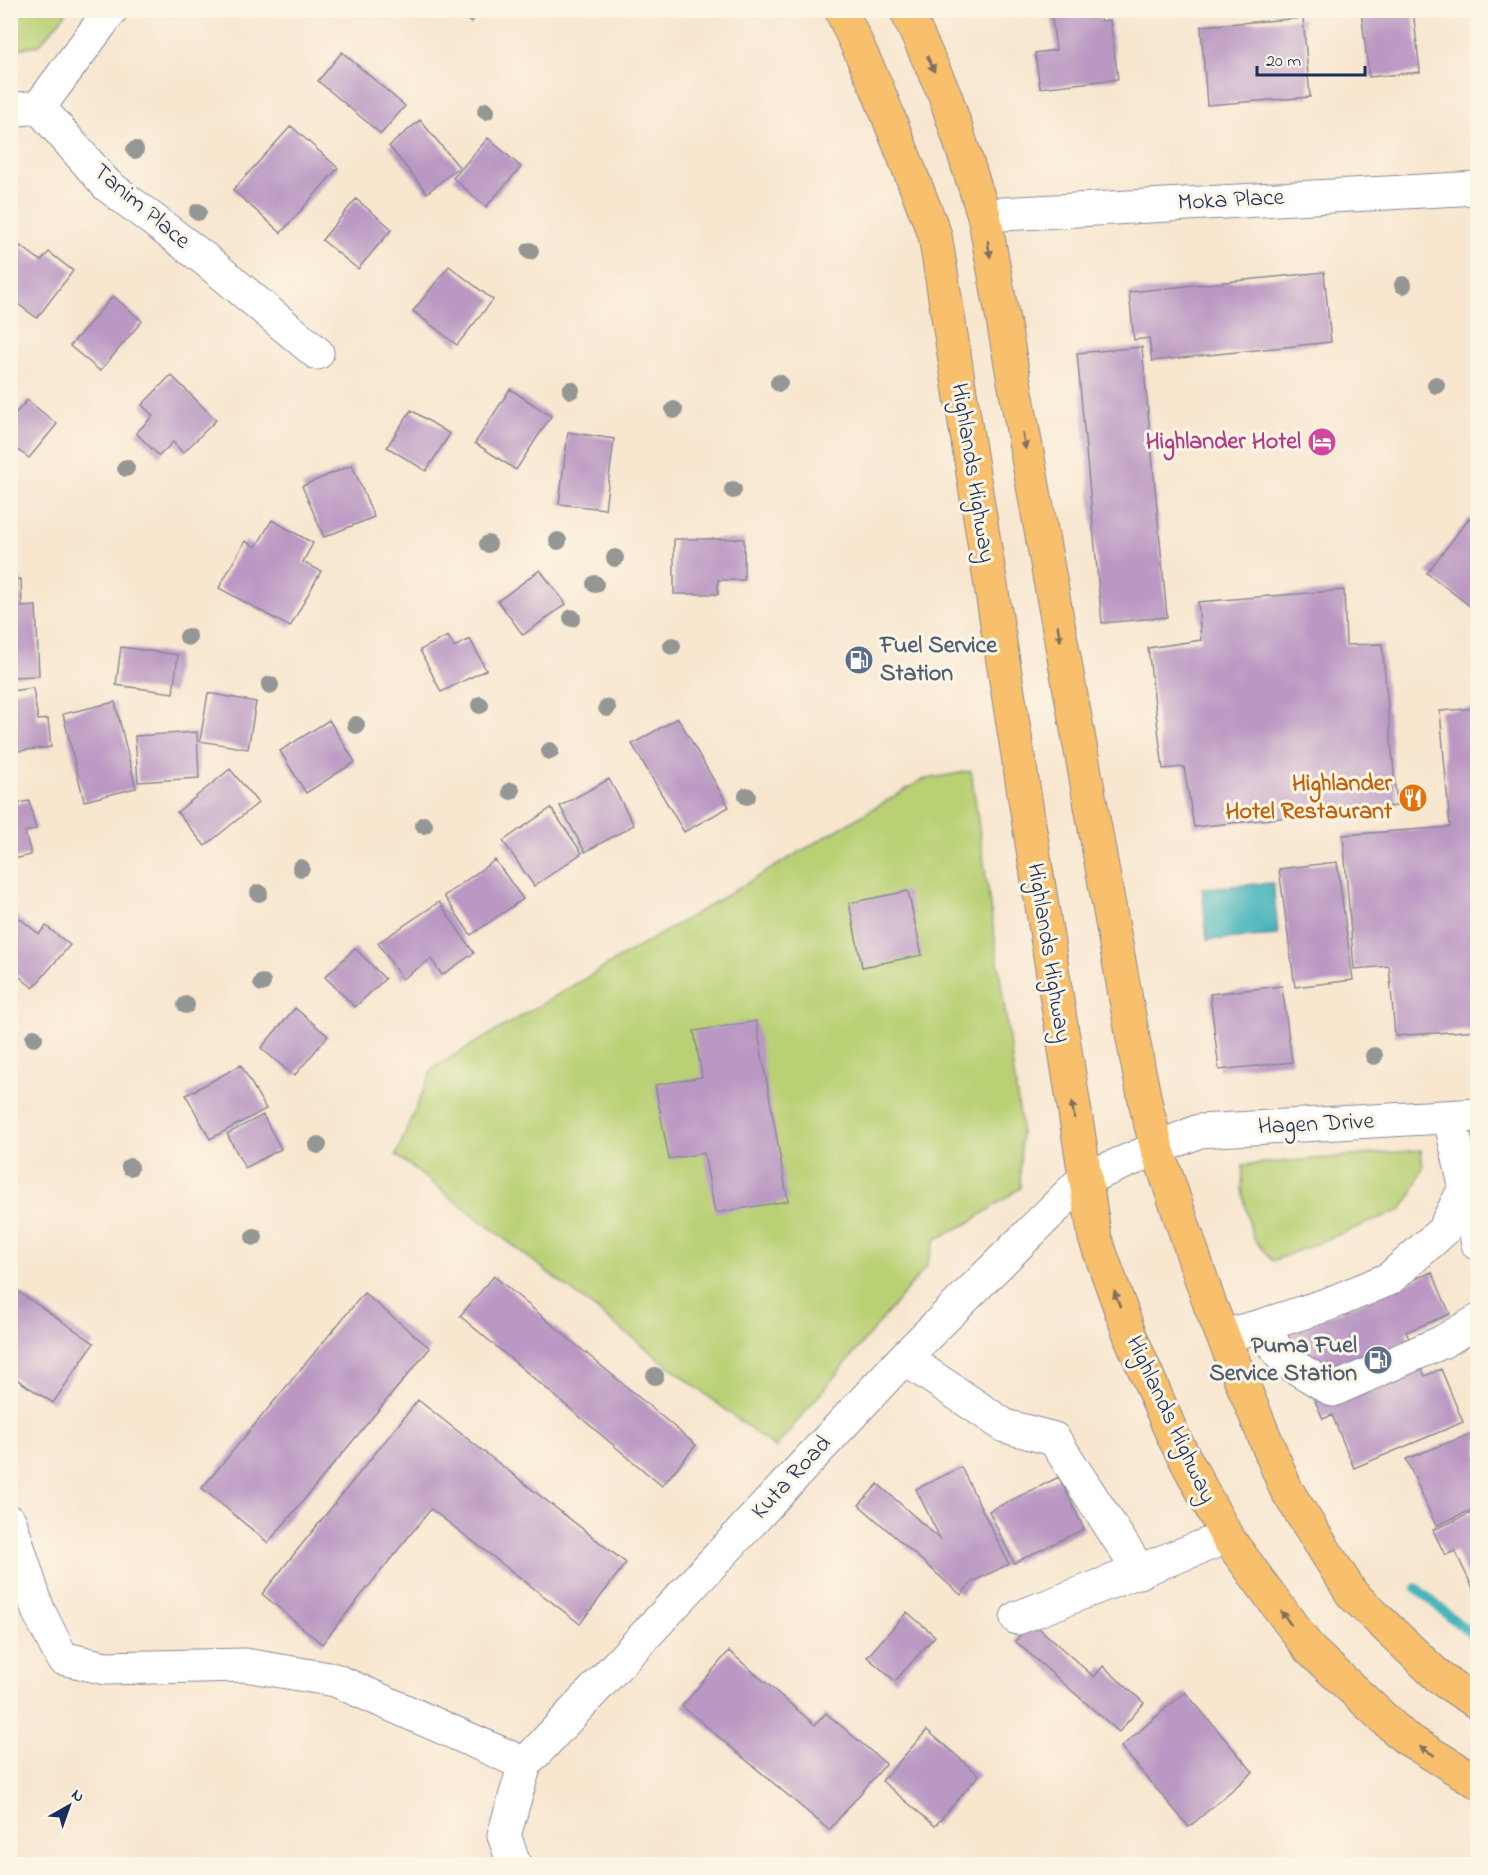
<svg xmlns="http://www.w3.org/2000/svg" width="1488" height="1875" viewBox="0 0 1488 1875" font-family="'Indie Flower',sans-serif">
  <rect width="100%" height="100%" fill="#fcf5e5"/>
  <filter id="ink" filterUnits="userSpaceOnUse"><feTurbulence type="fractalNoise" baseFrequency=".0167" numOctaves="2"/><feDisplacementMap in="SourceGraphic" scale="12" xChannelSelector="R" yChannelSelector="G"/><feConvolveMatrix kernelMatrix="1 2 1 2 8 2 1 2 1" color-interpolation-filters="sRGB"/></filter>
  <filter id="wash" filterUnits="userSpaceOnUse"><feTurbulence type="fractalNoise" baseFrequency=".008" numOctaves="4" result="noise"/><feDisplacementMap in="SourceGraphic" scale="24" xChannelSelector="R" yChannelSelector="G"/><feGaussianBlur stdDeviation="1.35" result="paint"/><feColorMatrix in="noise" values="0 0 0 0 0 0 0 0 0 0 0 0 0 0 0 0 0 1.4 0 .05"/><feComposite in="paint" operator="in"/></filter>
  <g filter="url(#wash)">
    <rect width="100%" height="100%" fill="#f8e6cf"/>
    <path fill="#b9d075" stroke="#6a806a" stroke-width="1.5" d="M11,10H68V11L39,45L11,50Z
      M971,771L1021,1124L1020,1188L972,1221L936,1239L926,1267L775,1448L396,1155L433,1068L922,780Z
      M1421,1150L1423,1168L1412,1194L1401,1210L1272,1261L1253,1238L1242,1190L1243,1165Z"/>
    <path fill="#46b5bc" stroke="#30728d" stroke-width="1.5" d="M1273,883L1278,935L1207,940L1202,888Z"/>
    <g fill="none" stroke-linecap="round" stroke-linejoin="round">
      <path stroke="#46b5bc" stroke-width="10" d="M1416,1588L1478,1640"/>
    </g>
    <g id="blocks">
      <path fill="#ba98c3" d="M455,10H481L471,23Z
        M1051,10H1100L1101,21L1110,20L1118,79L1040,88L1035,53L1056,50Z
        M1361,10H1413L1420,72L1369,77Z
        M1303,18L1310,97L1207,105L1201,26Z
        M342,52L405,106L381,134L318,81Z
        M420,120L459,167L427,193L389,146Z
        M291,126L338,168L281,233L233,190Z
        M488,138L521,167L486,207L453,178Z
        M356,199L392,229L358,269L322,240Z
        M21,246L41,261L49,252L73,271L37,318L10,298V259Z
        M449,266L493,300L457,345L413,311Z
        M1324,272L1331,342L1152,361L1149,338L1134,340L1129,292Z
        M113,296L142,321L100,371L70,346Z
        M1142,347L1167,617L1102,623L1077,353Z
        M171,375L216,420L183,453L173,442L159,456L136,433L153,416L142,405Z
        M510,389L551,416L516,470L475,443Z
        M27,400L57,424L29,458L10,444V420Z
        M411,410L450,434L426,471L387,447Z
        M568,432L614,439L605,509L559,504Z
        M352,465L374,517L324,537L302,486Z
        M1469,518L1478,525V612L1427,573Z
        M272,520L313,543L303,562L321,571L290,627L219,588L245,541L256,547Z
        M674,539H744V580H718V594H674Z
        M540,570L566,604L523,635L498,601Z
        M21,579L22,607L36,606L39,676L10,677V580Z
        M1344,590L1346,645L1382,644L1397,806L1194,827L1184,767L1163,769L1148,648L1201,640L1198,602Z
        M448,636L454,647L470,639L486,670L441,692L420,650Z
        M121,647L178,655L173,693L116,685Z
        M33,688L38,720L48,719L51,747L10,752V691Z
        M208,693L256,702L248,749L200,741Z
        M115,702L136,788L84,801L63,714Z
        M1478,708V1030L1395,1036L1389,966L1354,969L1343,835L1450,827L1440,711Z
        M678,718L729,807L684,832L632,744Z
        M329,720L355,762L306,793L280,751Z
        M197,732L199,778L138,782L135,736Z
        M230,769L258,803L205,846L177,812Z
        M609,779L634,825L585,852L560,806Z
        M29,801L36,829L25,832L31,855L10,860V805Z
        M551,808L582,853L534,886L503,841Z
        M495,860L523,899L471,935L444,896Z
        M1337,862L1353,980L1295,987L1279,869Z
        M908,891L922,955L862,967L849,903Z
        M439,902L474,953L442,975L431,959L402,979L378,943Z
        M13,913L39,934L46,926L70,945L33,988L10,969V916Z
        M355,948L385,979L355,1007L325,977Z
        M1282,986L1292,1062L1219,1070L1210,994Z
        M295,1008L328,1036L294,1076L261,1048Z
        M756,1021L788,1201L715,1213L704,1153L669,1159L655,1085L702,1077L694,1031Z
        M241,1065L266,1109L210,1139L186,1095Z
        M263,1115L281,1149L245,1168L227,1134Z
        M1432,1272L1450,1314L1406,1332L1425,1376L1441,1369L1463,1422L1354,1468L1332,1415L1323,1419L1286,1334Z
        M494,1276L696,1445L662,1486L460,1316Z
        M10,1286L94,1343L53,1403L10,1375Z
        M364,1293L430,1348L268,1543L202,1488Z
        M418,1400L626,1563L580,1624L431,1509L322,1644L262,1594Z
        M1478,1431V1507L1436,1526L1406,1459Z
        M961,1467L1009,1564L972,1582L961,1595L859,1505L878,1484L941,1540L916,1489Z
        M1059,1477L1084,1529L1014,1563L989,1511Z
        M1478,1510V1599L1455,1551L1445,1555L1433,1530Z
        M907,1612L935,1636L895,1681L867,1657Z
        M1032,1622L1094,1677L1103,1666L1144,1703L1119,1732L1015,1641Z
        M729,1651L815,1725L826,1713L886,1764L829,1830L682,1706Z
        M1185,1692L1253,1772L1189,1827L1121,1747Z
        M927,1730L979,1775L935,1826L882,1781Z"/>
    </g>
  </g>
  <g filter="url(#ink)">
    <use href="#blocks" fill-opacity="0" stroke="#8a8a96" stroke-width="1.5"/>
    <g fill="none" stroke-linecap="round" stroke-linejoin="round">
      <g stroke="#8a8a96" stroke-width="35">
        <path id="minor" d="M111,10L39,107L107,185L206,260L317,353
          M10,110L39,107
          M984,215L1478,188
          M1450,1118L1478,1244
          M1261,1326L1329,1304L1389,1279L1443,1231L1465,1188
          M1223,1336L1261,1326L1285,1361L1333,1390L1442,1342L1478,1321
          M904,1358L1005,1426L1054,1439L1140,1572
          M10,1522L38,1610L62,1658L105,1668L245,1665L335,1680L525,1764
          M1017,1618L1227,1537
          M514,1864L504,1835L525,1764L904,1358L1084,1179L1199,1131L1478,1115"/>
      </g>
      <g stroke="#8a8a96" stroke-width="35">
        <path id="major" d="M841,10L877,88L935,235L1095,1238L1131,1338L1174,1438L1227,1537L1310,1650L1404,1737L1478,1782
          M906,10L945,95L984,215L1138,1066L1147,1110L1157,1148L1210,1305L1286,1489L1352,1594L1441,1679L1478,1703"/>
      </g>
      <use href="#minor" stroke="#fff" stroke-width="33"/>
      <use href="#major" stroke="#f8bf6c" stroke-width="33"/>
    </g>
    <g fill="#949794">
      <circle cx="486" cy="111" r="9"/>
      <circle cx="135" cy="150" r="9"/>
      <circle cx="198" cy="212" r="9"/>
      <circle cx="530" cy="251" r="9"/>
      <circle cx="1403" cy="285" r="9"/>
      <circle cx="779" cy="383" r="9"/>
      <circle cx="1436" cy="385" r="9"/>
      <circle cx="571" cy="390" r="9"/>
      <circle cx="674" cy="410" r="9"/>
      <circle cx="126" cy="468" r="9"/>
      <circle cx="733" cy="490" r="9"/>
      <circle cx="558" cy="541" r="9"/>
      <circle cx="488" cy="544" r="9"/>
      <circle cx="615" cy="558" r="9"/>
      <circle cx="595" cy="584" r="9"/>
      <circle cx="572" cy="618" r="9"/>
      <circle cx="188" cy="637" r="9"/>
      <circle cx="672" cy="646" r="9"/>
      <circle cx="270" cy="685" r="9"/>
      <circle cx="480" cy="705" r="9"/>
      <circle cx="607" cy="708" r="9"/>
      <circle cx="356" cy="725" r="9"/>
      <circle cx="550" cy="751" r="9"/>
      <circle cx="511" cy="791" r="9"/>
      <circle cx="747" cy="796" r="9"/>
      <circle cx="424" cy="825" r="9"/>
      <circle cx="301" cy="868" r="9"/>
      <circle cx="259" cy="893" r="9"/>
      <circle cx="262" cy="983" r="9"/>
      <circle cx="186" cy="1005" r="9"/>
      <circle cx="34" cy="1038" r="9"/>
      <circle cx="1374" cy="1056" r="9"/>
      <circle cx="318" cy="1145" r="9"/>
      <circle cx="130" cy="1167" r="9"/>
      <circle cx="254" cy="1237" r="9"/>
      <circle cx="655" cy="1376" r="9"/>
    </g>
    <defs><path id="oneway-solid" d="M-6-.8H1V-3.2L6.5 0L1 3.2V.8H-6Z" transform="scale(1.5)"/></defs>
    <g fill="#7e7064">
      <use href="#oneway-solid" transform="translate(931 64) rotate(65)"/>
      <use href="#oneway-solid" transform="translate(989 249) rotate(81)"/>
      <use href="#oneway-solid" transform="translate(1024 441) rotate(80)"/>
      <use href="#oneway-solid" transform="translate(1059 633) rotate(80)"/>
      <use href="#oneway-solid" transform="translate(1073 1110) rotate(-99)"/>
      <use href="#oneway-solid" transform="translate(1117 1299) rotate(-110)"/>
      <use href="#oneway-solid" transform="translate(1286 1618) rotate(-126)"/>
      <use href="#oneway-solid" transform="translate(1427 1751) rotate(-149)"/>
    </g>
  </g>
  <defs>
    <g id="hotel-disc" transform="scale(1.5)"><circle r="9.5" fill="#d1479c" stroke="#fcf5e5"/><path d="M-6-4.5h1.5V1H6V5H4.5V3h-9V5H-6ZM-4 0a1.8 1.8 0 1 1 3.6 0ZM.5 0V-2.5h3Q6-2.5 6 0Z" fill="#fff"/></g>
    <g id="fuel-disc" transform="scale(1.5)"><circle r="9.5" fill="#5c6f8a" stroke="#fcf5e5"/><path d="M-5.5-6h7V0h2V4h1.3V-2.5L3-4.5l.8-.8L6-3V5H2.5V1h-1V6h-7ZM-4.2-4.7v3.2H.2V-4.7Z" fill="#fff"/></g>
    <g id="restaurant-disc" transform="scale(1.5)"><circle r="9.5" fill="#e8710a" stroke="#fcf5e5"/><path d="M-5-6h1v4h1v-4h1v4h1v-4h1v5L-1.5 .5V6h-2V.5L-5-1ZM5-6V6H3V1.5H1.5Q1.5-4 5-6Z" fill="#fff"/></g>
  </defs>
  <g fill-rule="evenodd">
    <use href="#hotel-disc" x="1322" y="442"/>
    <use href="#fuel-disc" x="859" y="660"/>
    <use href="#restaurant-disc" x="1413" y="798"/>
    <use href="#fuel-disc" x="1378" y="1360"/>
  </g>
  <g text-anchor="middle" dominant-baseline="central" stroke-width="6" stroke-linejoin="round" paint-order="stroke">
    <g font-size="24" fill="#1b2f5e" stroke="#fcf5e5">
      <text transform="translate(1231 201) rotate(-3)">Moka Place</text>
      <text transform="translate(141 207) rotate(40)">Tanim Place</text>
      <text transform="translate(972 473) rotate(81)">Highlands Highway</text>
      <text transform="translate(1048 953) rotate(81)">Highlands Highway</text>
      <text transform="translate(1316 1125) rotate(-3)">Hagen Drive</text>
      <text transform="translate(1170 1420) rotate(65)">Highlands Highway</text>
      <text transform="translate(792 1478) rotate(-47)">Kuta Road</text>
    </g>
    <g font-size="24" font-weight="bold" fill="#b23c85" stroke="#fcf5e5" text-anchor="end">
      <text x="1301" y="442">Highlander Hotel</text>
    </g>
    <g font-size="24" font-weight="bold" fill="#4e5e75" stroke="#fcf5e5" text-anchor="start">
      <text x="880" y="646">Fuel Service<tspan x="880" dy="28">Station</tspan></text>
      <text x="1357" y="1346" text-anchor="end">Puma Fuel<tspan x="1357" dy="28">Service Station</tspan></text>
    </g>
    <g font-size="24" font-weight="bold" fill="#c56008" stroke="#fcf5e5" text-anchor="end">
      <text x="1392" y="784">Highlander<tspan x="1392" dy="28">Hotel Restaurant</tspan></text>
    </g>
  </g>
  <rect width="1488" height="1875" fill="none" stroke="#fcf5e5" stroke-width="36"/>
  <g transform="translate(69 1806) rotate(40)" stroke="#fcf5e5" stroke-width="4.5" paint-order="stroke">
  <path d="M0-4.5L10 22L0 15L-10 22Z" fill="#1b2f5e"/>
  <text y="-9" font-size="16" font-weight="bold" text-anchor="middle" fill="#1b2f5e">N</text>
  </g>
  <path d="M1257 66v9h108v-9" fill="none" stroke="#1b2f5e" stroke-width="3"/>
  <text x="1266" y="66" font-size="18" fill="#1b2f5e" stroke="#fcf5e5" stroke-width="4.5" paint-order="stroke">20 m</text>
</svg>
